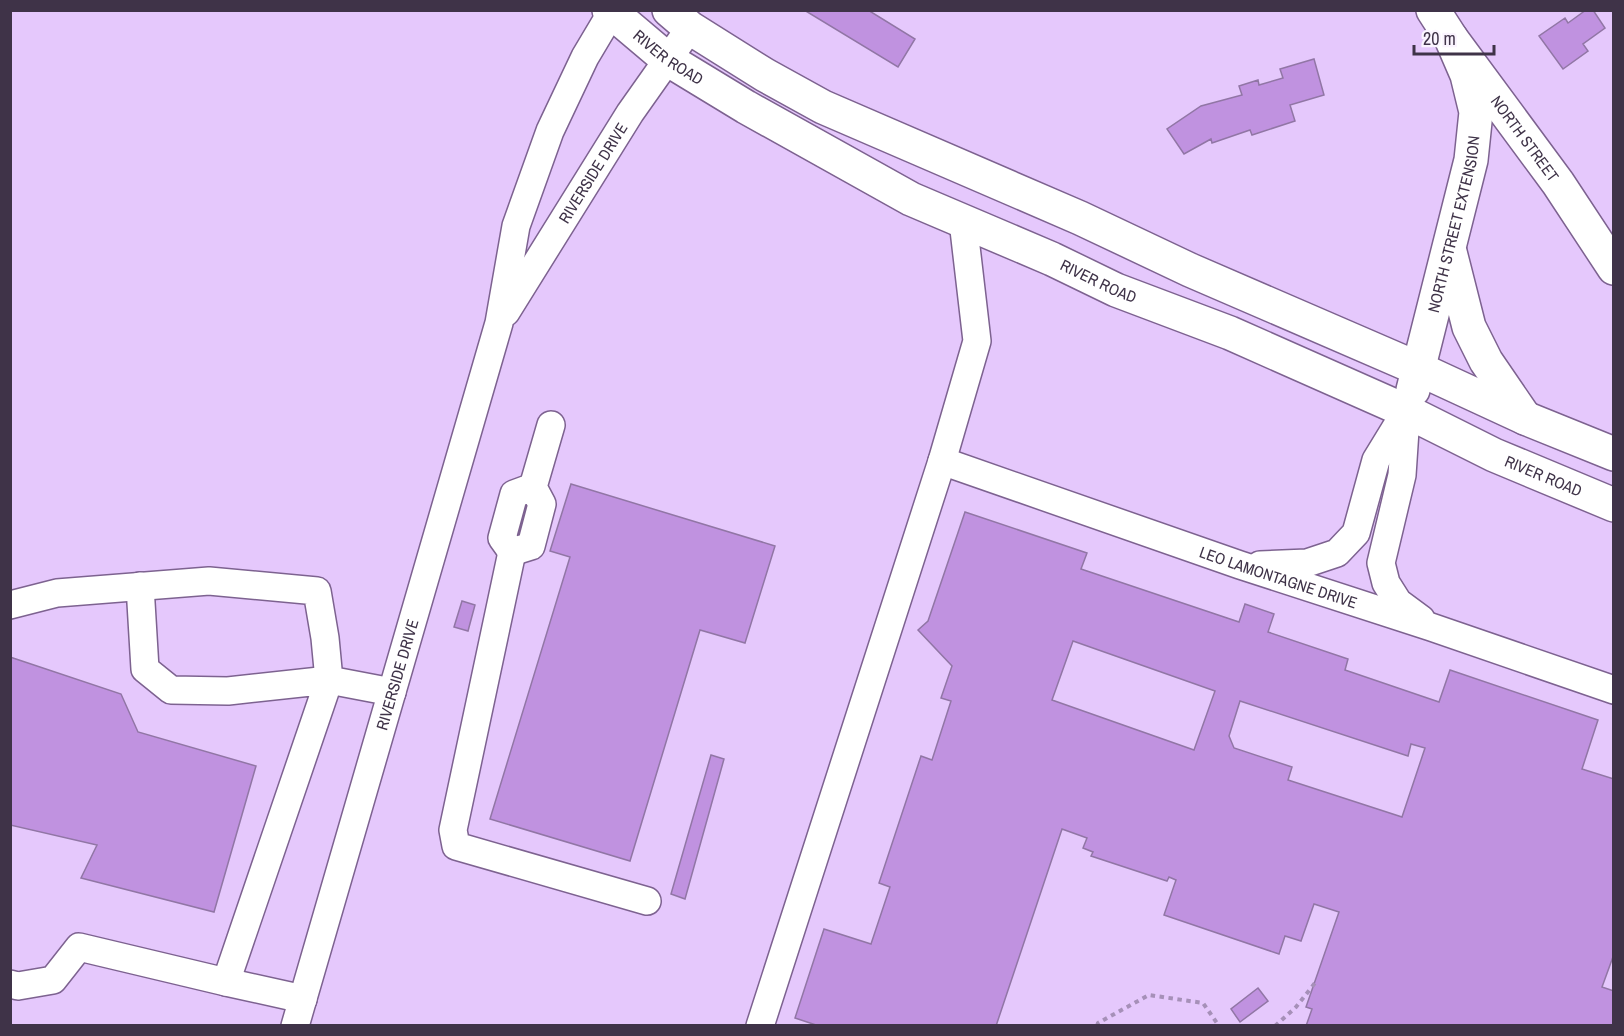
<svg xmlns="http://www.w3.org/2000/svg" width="1624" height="1036" viewBox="0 0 1624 1036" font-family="'Archivo Narrow',sans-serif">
  <rect width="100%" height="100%" fill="#e5c8fc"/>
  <path fill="#c092e0" stroke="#9176a5" stroke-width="1.5" fill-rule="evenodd" d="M804,10H868L915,39L898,67Z
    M1586,10H1593L1605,28L1583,44L1588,51L1563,69L1539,36L1565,18L1568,23Z
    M1314,59L1324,95L1290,105L1295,121L1252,135L1250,130L1212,143L1211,139L1184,154L1167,129L1201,106L1242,95L1239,86L1258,80L1259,85L1283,78L1280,69Z
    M571,484L775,546L745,643L700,630L630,861L490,819L570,557L550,551Z
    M965,512L1087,553L1081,569L1239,622L1245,604L1274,614L1268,632L1348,659L1345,670L1439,702L1450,670L1598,720L1582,769L1614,779V954L1602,987L1614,991V1026H1306L1312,1009L1306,1007L1339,912L1314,904L1301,941L1285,936L1279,954L1164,915L1176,880L1169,877L1167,881L1091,856L1093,852L1083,848L1087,838L1062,829L996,1026H819L795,1018L824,929L871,944L890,887L879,883L921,756L932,760L951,701L941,698L952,666L918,630L928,621ZM1073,641L1215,691L1194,750L1052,700ZM1240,701L1408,756L1411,744L1425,748L1402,817L1288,780L1292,767L1234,748L1229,736Z
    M462,601L475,605L468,631L454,627Z
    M10,657L121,694L138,732L256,766L214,912L81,878L97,845L10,825Z
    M711,755L724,759L685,899L671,894Z
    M1258,988L1268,1001L1240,1022L1231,1009Z"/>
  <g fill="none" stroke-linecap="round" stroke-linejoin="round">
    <g stroke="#7d6290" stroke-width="30">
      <g id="minor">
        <path id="s1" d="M506,312L630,113L690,28"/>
        <path d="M1406,415L1402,475L1381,563L1386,583L1398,602L1421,619"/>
        <path id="s2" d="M942,461L1240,565L1431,627L1614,690"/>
        <path d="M533,487L514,494L502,538L512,552L531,546L542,504L533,487L551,425"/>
        <path d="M512,552L453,830L456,846L647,901"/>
        <path d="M1260,565L1307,563L1337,553L1356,533L1376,460L1406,411"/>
        <path d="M10,605L57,593L209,581L317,591L325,638L329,680L392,692"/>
        <path d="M226,982L303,999"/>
        <path d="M10,984L18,986L53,980L79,947L226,982L329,680L228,691L171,690L145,669L140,586"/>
        <path id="s3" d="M295,1026L499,323L516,226L550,131L585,57L613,10"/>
        <path d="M760,1026L942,461L977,341L963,221"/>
      </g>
    </g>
    <g stroke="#7d6290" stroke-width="36">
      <g id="major">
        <path id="s4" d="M609,10L667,59L746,107L911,199L1052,259L1116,290L1230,333L1406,411L1494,455L1614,505"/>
        <path d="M669,10L690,28L765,75L823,107L1080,218L1190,270L1419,369L1525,418L1614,454"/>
        <path id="s5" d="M1433,10L1451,38L1558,183L1614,268"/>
        <path d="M1450,252L1469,327L1486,361L1525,418"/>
        <path id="s6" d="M1413,390L1471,160L1476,112L1467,75L1451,38"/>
      </g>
    </g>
    <path stroke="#a690b8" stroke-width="4" stroke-dasharray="4.5 4.5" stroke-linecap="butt" d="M1097,1026L1098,1023L1149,995L1203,1003L1219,1026
      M1275,1026L1296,1007L1315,983"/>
    <use href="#minor" stroke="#fff" stroke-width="27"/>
    <use href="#major" stroke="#fff" stroke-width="33"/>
  </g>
  <g text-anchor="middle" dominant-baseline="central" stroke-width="6" stroke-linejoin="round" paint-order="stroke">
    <g font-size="16" fill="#3f3348" stroke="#faf4fe">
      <text stroke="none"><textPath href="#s4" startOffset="76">RIVER ROAD</textPath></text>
      <text stroke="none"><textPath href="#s5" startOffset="158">NORTH STREET</textPath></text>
      <text stroke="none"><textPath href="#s1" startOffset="164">RIVERSIDE DRIVE</textPath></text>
      <text stroke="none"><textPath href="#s6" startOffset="171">NORTH STREET EXTENSION</textPath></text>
      <text stroke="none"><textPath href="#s4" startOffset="562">RIVER ROAD</textPath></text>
      <text stroke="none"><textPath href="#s4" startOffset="1048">RIVER ROAD</textPath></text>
      <text stroke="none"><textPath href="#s2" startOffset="356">LEO LAMONTAGNE DRIVE</textPath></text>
      <text stroke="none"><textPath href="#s3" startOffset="366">RIVERSIDE DRIVE</textPath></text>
    </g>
  </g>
  <rect width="1624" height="1036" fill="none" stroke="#3f3348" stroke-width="24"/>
  <path d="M1414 45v9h80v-9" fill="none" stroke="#3f3348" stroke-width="3"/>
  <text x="1423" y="45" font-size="18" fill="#3f3348" stroke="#faf4fe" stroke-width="4.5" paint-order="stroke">20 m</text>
</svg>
